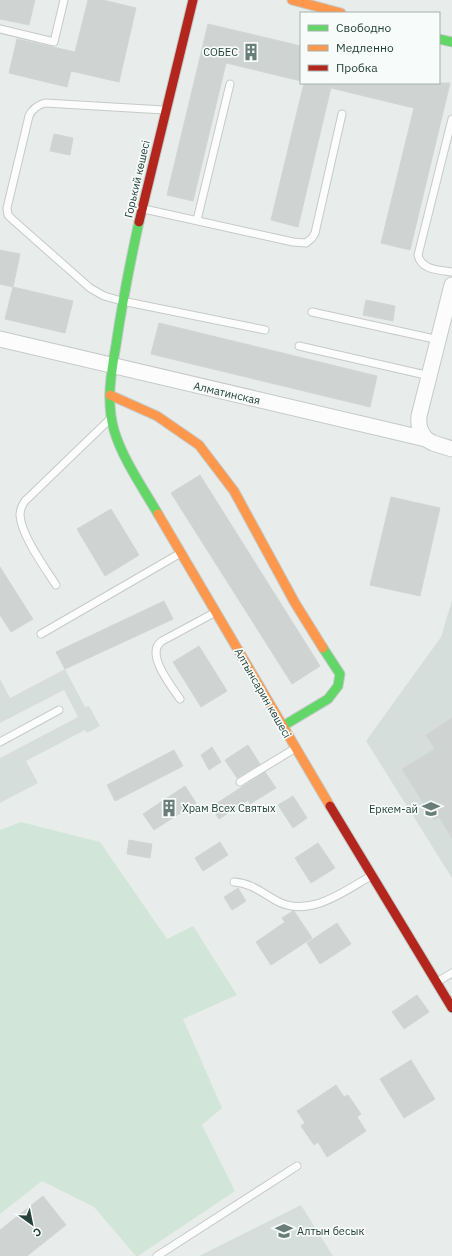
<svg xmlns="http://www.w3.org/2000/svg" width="452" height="1256" viewBox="0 0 452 1256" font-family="'IBM Plex Sans',sans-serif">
  <rect width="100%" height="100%" fill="#e8edeb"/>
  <path fill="#d6dedb" d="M452,600V878L366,741L441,637Z
    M65,669L85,707L89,706L100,726L87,733L85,730L26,761L38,783L0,803V758L78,717L64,690L0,723V679L10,698Z
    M301,1205L333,1256H199Z"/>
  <path fill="#d1e6d8" d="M21,822L100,842L167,939L193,926L237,995L183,1019L222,1108L202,1125L235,1191L138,1256H136L94,1207L42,1181L0,1214V830Z"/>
  <path fill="#cfd4d2" stroke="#d1d6d4" d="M0,0H35L29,25L0,19Z
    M88,0H103L136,8L119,82L71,71L67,87L9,73L17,39L75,52Z
    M208,24L301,46V81L226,63L193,201L167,195Z
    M304,83H332L298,227L271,220Z
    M332,83H450L410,250L381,243L414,108L331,88Z
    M54,134L73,138L70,155L50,151Z
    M0,250L20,254L13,287L0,284Z
    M13,287L73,301L65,333L5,319Z
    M366,300L395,306L393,321L363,315Z
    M159,323L377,376L370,407L151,354Z
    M200,475L320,666L292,684L171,493Z
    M391,497L440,508L420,596L370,585Z
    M111,509L139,555L105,576L77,529Z
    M0,567L33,619L11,632L0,615Z
    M164,601L173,619L65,669L56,652Z
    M199,646L227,691L201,707L173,662Z
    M452,718V838L439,817L434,820L402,769L435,749L426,735Z
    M248,745L260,764L237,778L225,760Z
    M212,747L221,762L209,770L201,755Z
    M174,750L183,766L115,801L107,785Z
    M265,772L276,788L250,804L248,800L219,819L211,807Z
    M185,786L196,803L154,830L143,814Z
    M293,796L307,818L293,828L278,805Z
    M129,840L152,844L150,858L127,854Z
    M220,842L228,855L203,871L195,858Z
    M318,843L335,868L311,883L295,858Z
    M238,888L246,901L232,910L224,897Z
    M293,911H294L312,938L271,965L256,942L285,922L282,918Z
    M337,923L351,944L320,964L307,943Z
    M417,995L429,1012L404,1029L392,1012Z
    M411,1060L435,1099L404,1118L380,1079Z
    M336,1085L344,1097L348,1095L361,1114L357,1117L366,1131L327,1157L318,1142L314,1145L301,1126L305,1123L297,1111Z
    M43,1196L66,1225L27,1256H0V1230Z"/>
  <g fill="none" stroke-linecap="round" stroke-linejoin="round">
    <g stroke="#c5cac8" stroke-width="9">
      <path id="lane" d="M0,29L54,42L64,0
        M164,110L45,103C38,105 32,109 29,116L7,208L8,215L13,220L90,288L104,296L122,301L265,330
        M452,119L418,255C421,270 439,270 452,272
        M144,209L293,242L306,243L312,238L315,233L342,114
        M197,220L230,84
        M312,312L439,340
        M299,346L430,376
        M56,585C45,568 21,535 20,515C20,510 22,505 25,501L109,420
        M41,634L179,554
        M180,699C172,687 144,653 162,641L214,613
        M0,742L59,710
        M240,782L294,749
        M234,882C251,883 261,892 275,900C307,919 342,893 369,877
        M437,982L452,973
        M157,1256L297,1166"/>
    </g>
    <g stroke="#c5cac8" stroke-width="17">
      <path id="street" d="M0,339L426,439L433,443L452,449
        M426,439C420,431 418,426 419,416L452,285"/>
    </g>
    <g stroke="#c3cbc8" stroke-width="11">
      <path id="fast" d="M439,39L452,42
        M139,222C130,263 122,304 116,345C111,373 106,402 114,430C122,458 143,488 158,514
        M283,726L328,699L338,686L340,674L323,648"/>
    </g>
    <g stroke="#c3cbc8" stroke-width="11">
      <path id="slow" d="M292,0L341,13
        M110,395L157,416L199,445L234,491L295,603L323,648
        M158,514L330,806"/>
    </g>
    <g stroke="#c3cbc8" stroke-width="11">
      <path id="jam" d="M139,222L193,0
        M330,806L452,1008"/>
    </g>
    <use href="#lane" stroke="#fcfcfc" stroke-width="7"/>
    <use href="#street" stroke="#fcfcfc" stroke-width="15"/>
    <use href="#fast" stroke="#63d668" stroke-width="9"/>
    <use href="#slow" stroke="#ff974d" stroke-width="9"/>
    <use href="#jam" stroke="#b3261e" stroke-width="9"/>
  </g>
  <defs>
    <g id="building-bare" transform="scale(1.38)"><path d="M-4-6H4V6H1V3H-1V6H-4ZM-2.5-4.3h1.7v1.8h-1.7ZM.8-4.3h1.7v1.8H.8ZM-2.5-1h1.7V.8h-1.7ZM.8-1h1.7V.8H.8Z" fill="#697e78" stroke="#f7fbf9" stroke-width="2.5" paint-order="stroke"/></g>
    <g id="school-bare" transform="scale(1.38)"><path d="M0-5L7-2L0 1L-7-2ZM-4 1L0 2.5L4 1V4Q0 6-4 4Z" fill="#697e78" stroke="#f7fbf9" stroke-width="2.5" paint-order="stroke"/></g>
  </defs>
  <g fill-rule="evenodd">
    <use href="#building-bare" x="251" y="52"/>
    <use href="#building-bare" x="169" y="808"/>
    <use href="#school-bare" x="431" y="809"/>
    <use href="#school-bare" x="284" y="1231"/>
  </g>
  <g text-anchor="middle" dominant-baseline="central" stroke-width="3.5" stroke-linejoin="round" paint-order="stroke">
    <g font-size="11" fill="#24423a" stroke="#f7fbf9" text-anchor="end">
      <text x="238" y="52">СОБЕС</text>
      <text x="182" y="808" text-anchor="start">Храм Всех Святых</text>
      <text x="418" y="809">Еркем-ай</text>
      <text x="297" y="1231" text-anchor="start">Алтын бесык</text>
    </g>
    <g font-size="11" fill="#24423a" stroke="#f7fbf9">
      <text transform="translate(137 179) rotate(-77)">Горький көшесі</text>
      <text transform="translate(227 393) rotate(13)">Алматинская</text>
      <text transform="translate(263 693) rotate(60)">Алтынсарин көшесі</text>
    </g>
  </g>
  <rect x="300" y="12" width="140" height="72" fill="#f7fbf9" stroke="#a3b1ad"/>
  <rect x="308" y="25" width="20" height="6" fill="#63d668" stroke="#a3b1ad"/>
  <text x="336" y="32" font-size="12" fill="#24423a">Свободно</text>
  <rect x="308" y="45" width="20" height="6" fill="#ff974d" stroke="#a3b1ad"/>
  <text x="336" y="52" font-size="12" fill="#24423a">Медленно</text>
  <rect x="308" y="65" width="20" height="6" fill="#b3261e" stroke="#a3b1ad"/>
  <text x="336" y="72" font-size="12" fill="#24423a">Пробка</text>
  <g transform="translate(32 1224) rotate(147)" stroke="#f7fbf9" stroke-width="3" paint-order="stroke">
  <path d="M0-3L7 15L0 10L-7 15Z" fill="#24423a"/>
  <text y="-6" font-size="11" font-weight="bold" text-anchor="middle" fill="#24423a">С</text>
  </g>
</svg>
